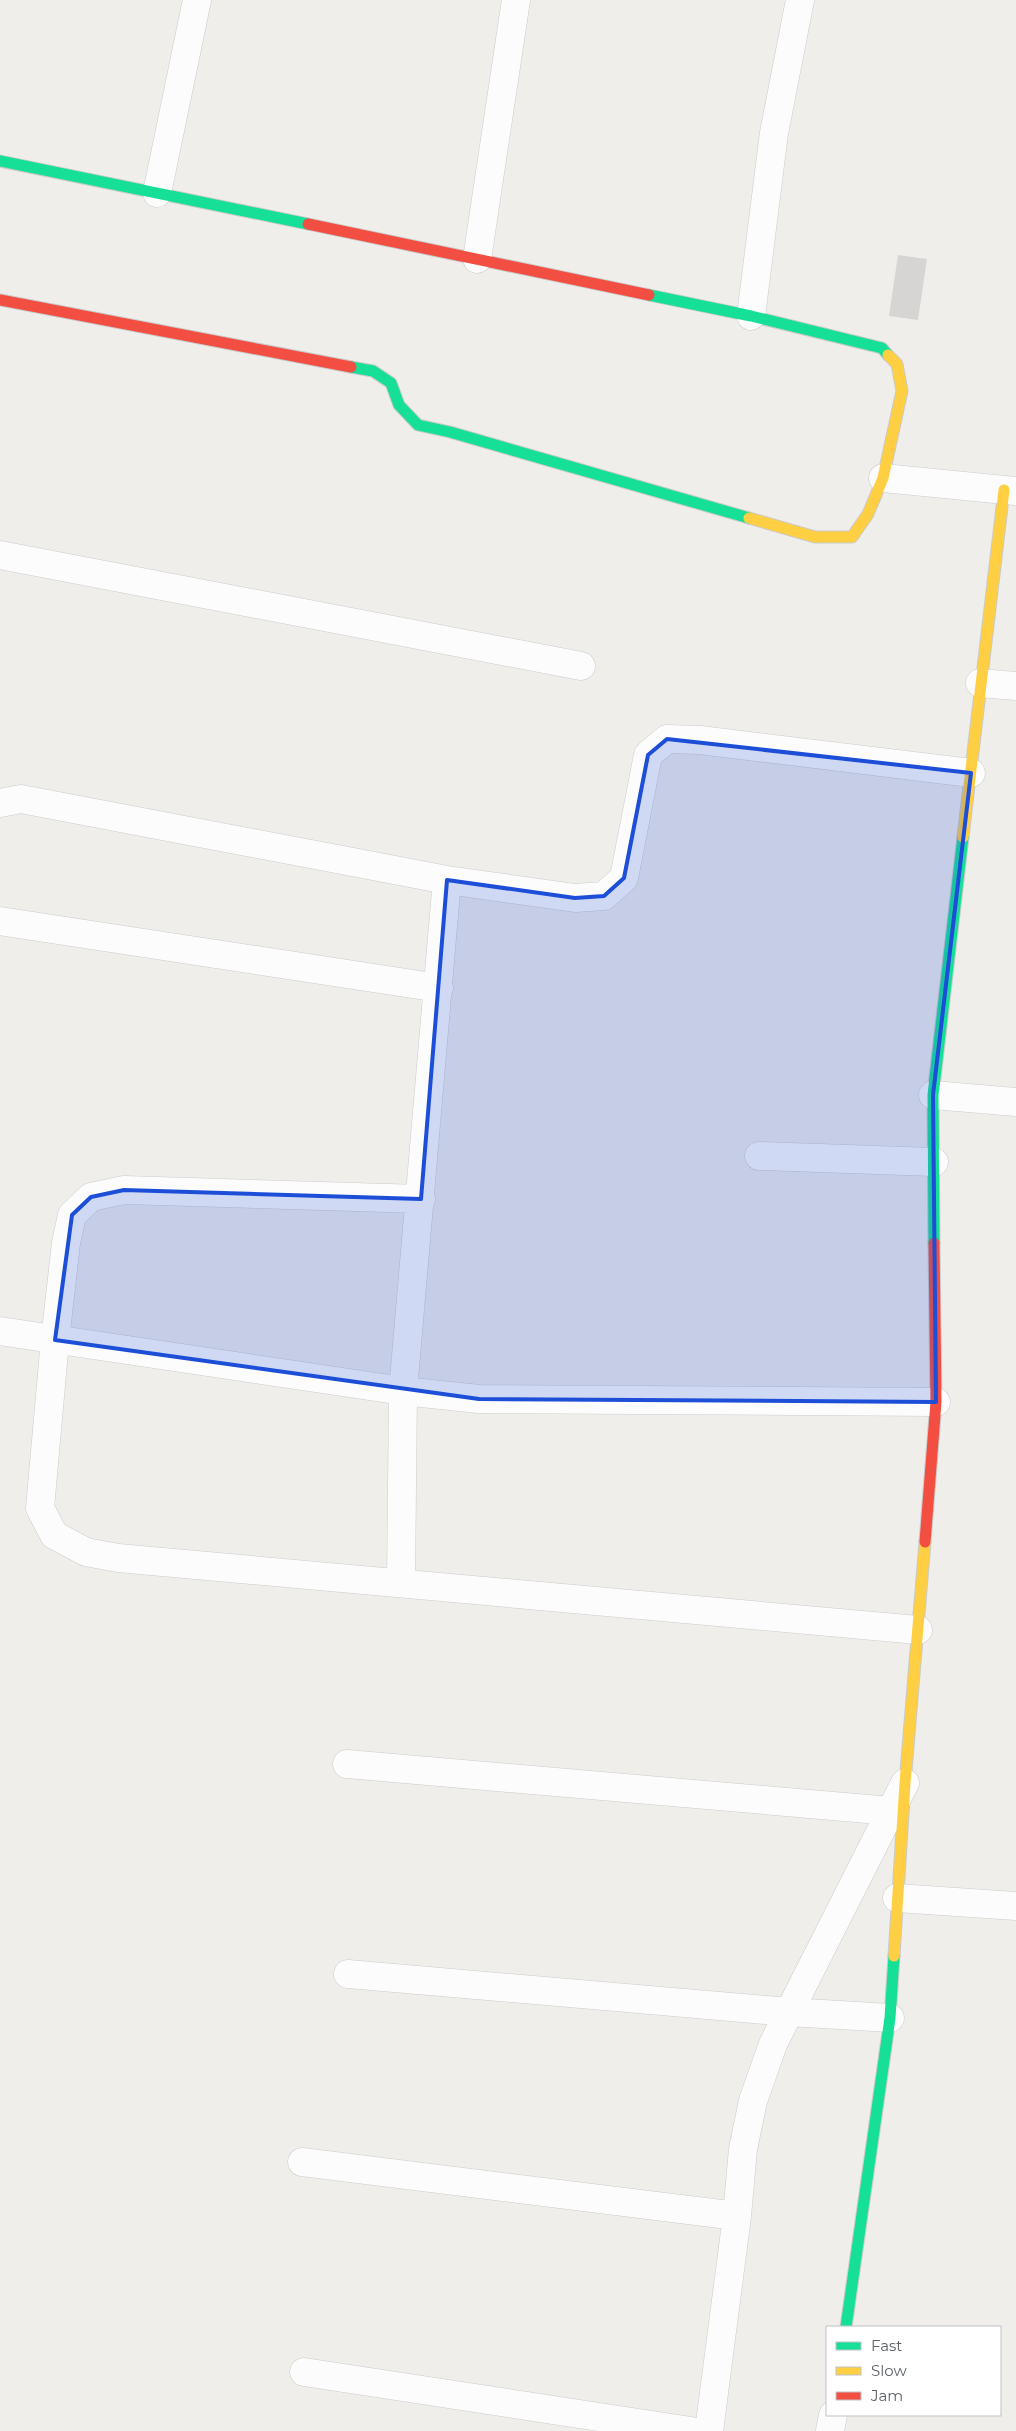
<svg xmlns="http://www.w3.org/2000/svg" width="1016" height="2431" viewBox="0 0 1016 2431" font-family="Montserrat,sans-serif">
  <rect width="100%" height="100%" fill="#efeeea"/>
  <path fill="#d6d5d3" d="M898,255L927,259L918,320L889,316Z"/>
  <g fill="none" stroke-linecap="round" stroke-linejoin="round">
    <g stroke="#cbcccc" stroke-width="29">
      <path id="street" d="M157,193L197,0
        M477,259L516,0
        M751,316L774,133L800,0
        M883,478L1016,491
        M0,555L581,666
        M980,683L1016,686
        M0,803L21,799L447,880L575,898L604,896L624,878L648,755L667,739L700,740L971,773
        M0,921L439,988
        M933,1095L1016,1102
        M759,1156L934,1162
        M421,1199L124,1190L91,1197L72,1215L66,1243L55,1340L40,1508L54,1535L86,1552L118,1558L918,1630
        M0,1331L403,1391L479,1399L936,1402
        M401,1583L403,1391L447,880
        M347,1764L891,1811
        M897,1898L1016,1906
        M348,1974L789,2012L890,2018
        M302,2162L737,2216
        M304,2372L691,2431
        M709,2431L737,2216L743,2149L753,2101L773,2044L905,1783
        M830,2431L833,2415"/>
    </g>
    <g stroke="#cacacb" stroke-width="13">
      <path id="fast" d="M0,161L308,224
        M649,295L751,316L882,348L888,355
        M351,367L373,371L391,383L399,405L418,425L450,432L749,518
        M934,1243L933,1095L963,837
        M846,2327L890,2018L894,1956"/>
    </g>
    <g stroke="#cacacb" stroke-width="13">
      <path id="slow" d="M749,518L815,537H852L868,514L883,478L902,391L897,364L888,355
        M963,837L1004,490
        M894,1956L905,1783L925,1542"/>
    </g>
    <g stroke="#cacacb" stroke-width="13">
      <path id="jam" d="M308,224L649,295
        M0,300L351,367
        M925,1542L936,1402L934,1243"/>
    </g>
    <use href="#street" stroke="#fdfcfc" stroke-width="28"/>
    <use href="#fast" stroke="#16e098" stroke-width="11"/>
    <use href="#slow" stroke="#ffcf43" stroke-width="11"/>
    <use href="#jam" stroke="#f24e42" stroke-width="11"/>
  </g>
  <path fill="#1d4ed8" fill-opacity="0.2" stroke="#1d4ed8" stroke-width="4" stroke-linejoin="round" d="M667,739L971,773L933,1095L936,1402L479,1399L55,1340L72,1215L91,1197L124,1190L421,1199L447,880L575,898L604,896L624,878L648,755Z"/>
  <rect x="826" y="2326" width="175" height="90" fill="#ffffff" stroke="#bfc1c3"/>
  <rect x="836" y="2342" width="25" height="8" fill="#16e098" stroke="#bfc1c3"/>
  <text x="871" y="2351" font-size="15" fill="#5f6368">Fast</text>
  <rect x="836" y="2367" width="25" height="8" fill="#ffcf43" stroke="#bfc1c3"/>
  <text x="871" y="2376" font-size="15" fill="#5f6368">Slow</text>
  <rect x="836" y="2392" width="25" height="8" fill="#f24e42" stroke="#bfc1c3"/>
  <text x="871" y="2401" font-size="15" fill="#5f6368">Jam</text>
</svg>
